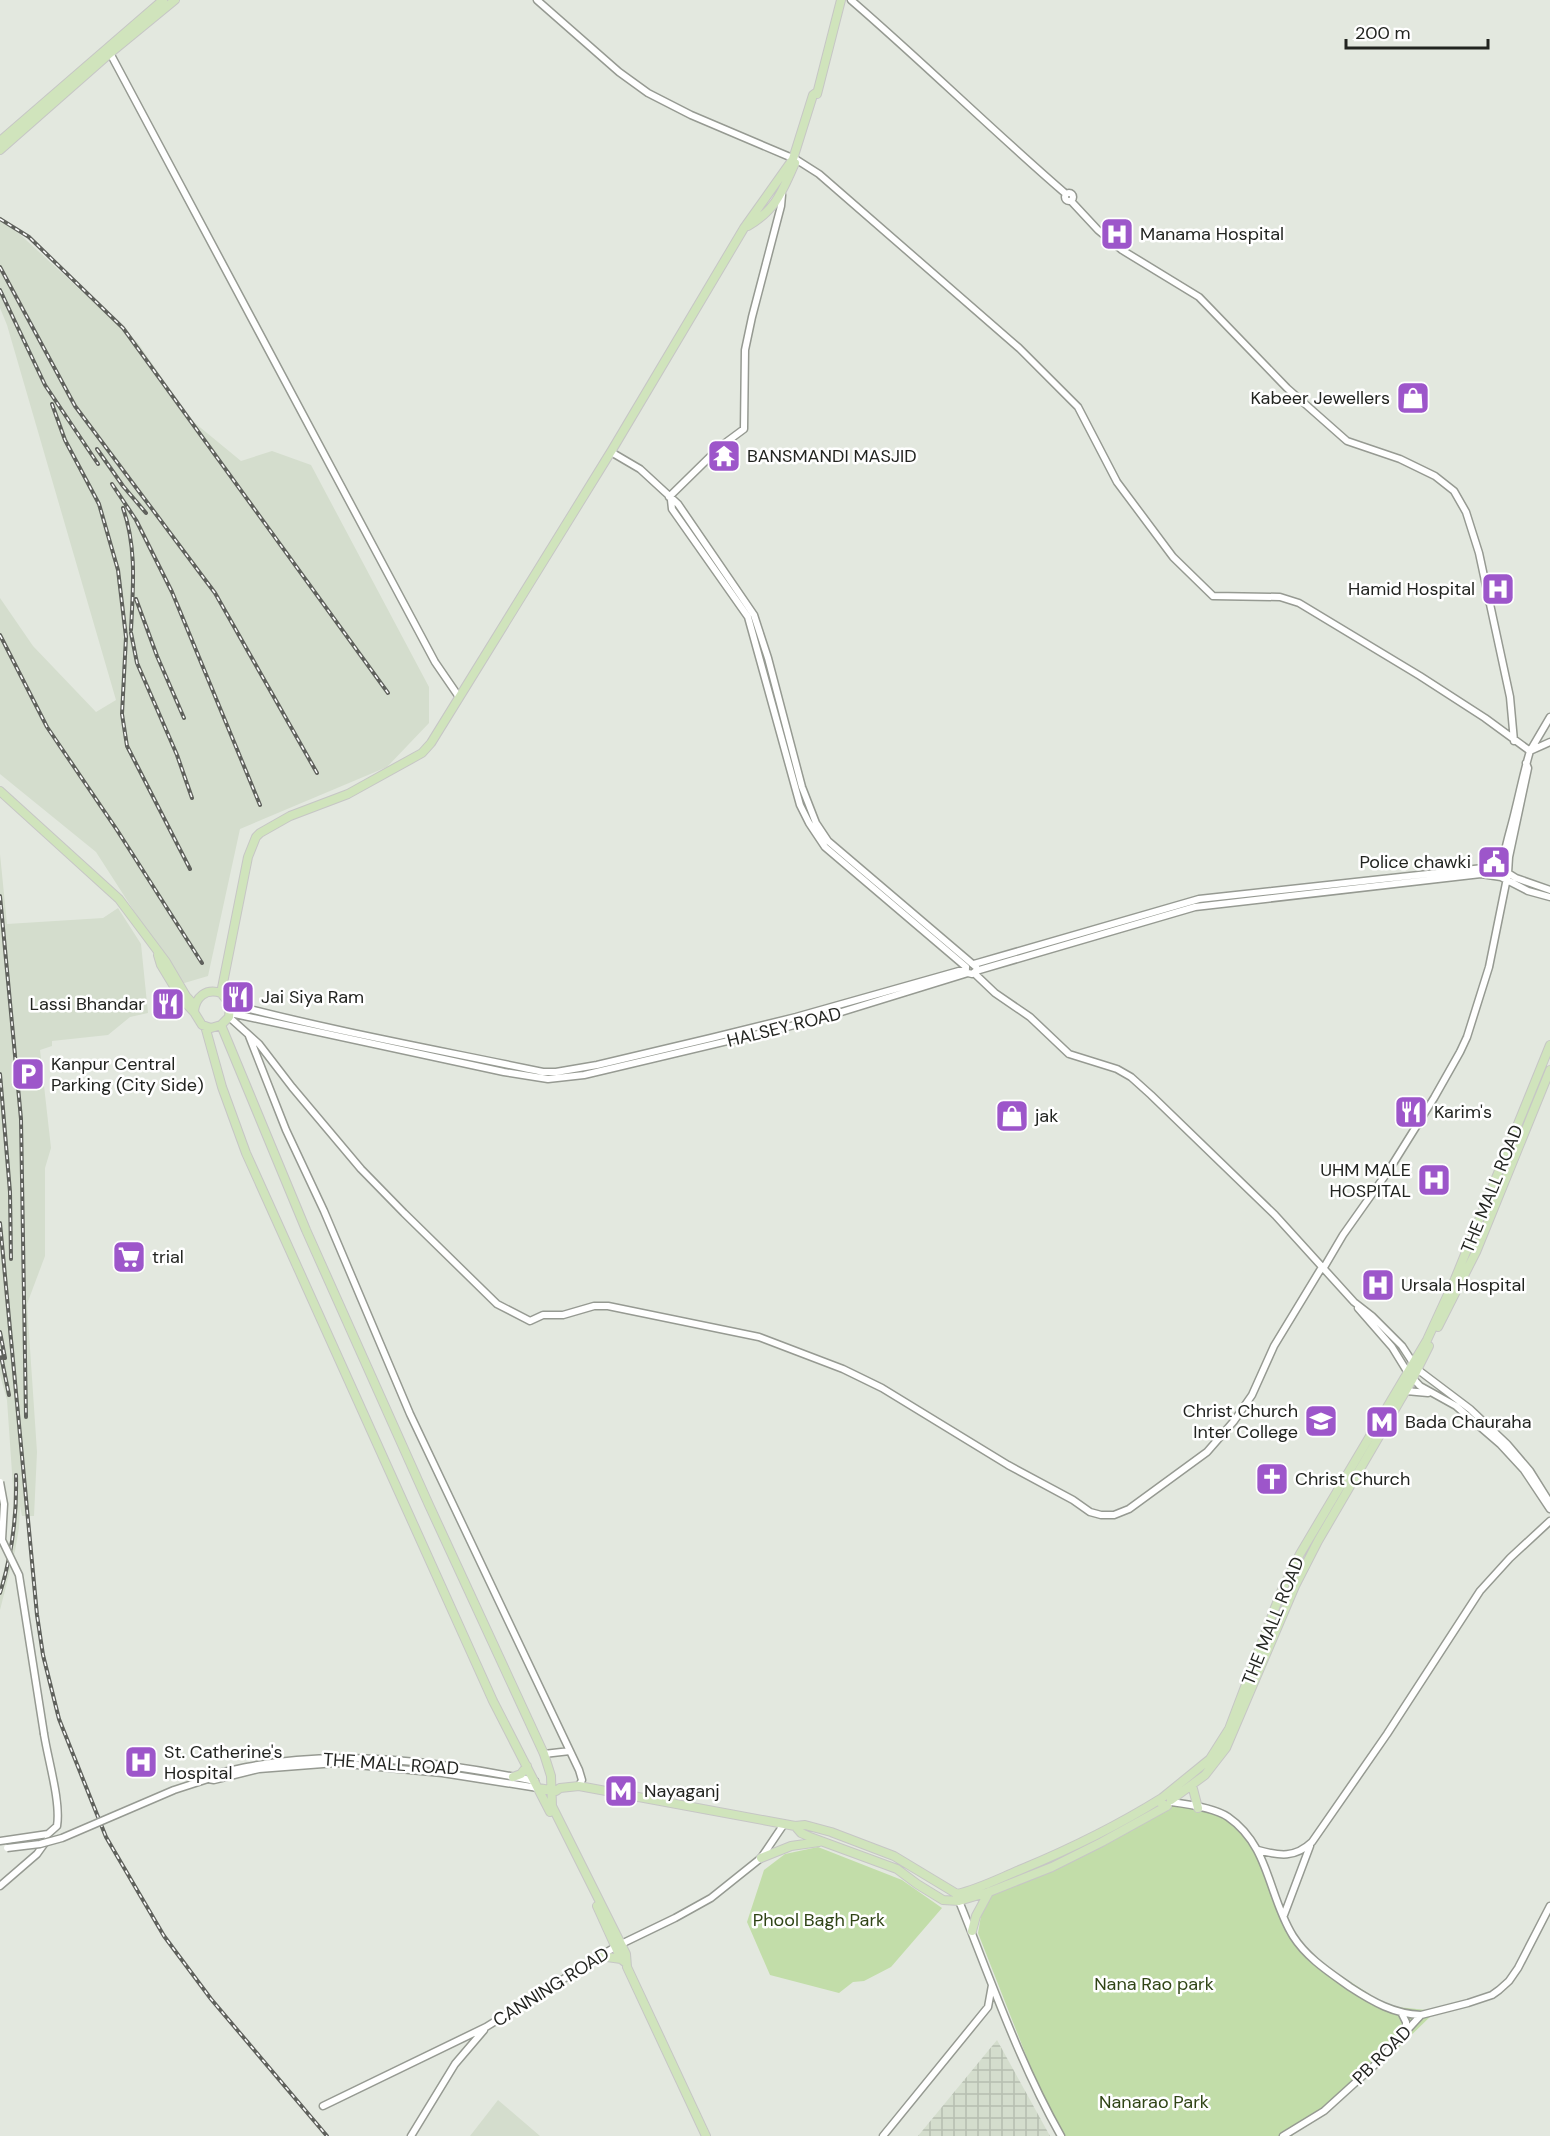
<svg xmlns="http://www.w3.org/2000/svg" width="1550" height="2136" viewBox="0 0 1550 2136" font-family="'DM Sans',sans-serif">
  <defs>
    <pattern id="industrial-grid" width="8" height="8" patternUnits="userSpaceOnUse" patternTransform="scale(1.5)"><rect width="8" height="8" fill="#d4ddcd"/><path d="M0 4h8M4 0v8" fill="none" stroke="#b6beb0"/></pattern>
  </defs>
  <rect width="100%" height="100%" fill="#e3e8df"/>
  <path fill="#d4ddcd" d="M0,216L138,343L190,419L241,461L272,451L311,465L429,687V723L387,767L240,829L208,976L181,984L96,852L0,774V598L33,646L96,712L116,700L7,325L0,308Z
    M0,854L7,924L103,918L118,908L141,944L148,1013L130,1017L108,1035L52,1041V1046L40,1050L51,1148L45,1168V1256L27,1304L37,1452L34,1516H22L20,1506L19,1528L15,1551L0,1610V1589L10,1542L14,1502L7,1400L0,1375Z
    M1316,1407L1335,1417L1327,1436L1307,1425Z
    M498,2100L540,2136H470Z"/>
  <path fill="url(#industrial-grid)" d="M997,2040L1050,2136H918Z"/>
  <path fill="#c2dda9" d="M1171,1805L1198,1808L1231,1820L1252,1841L1291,1932L1312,1957L1388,2006L1436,2011L1395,2051L1292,2136H1061L1051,2119L978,1933L982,1910L991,1895Z
    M818,1847L902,1880L942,1908L891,1967L864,1981L853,1982L839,1993L770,1975L747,1922L764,1870L785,1854Z"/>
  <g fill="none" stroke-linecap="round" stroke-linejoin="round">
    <g stroke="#969a92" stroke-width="9">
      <path id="minor" d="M537,0L619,72L648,93L691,115L797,160L819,174L1019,348L1078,407L1117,482L1173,557L1213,596L1280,597L1299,603L1420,676L1485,718L1530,751C1524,771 1520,791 1515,811C1510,833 1502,854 1501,877L1528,891L1550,897
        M851,0C924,63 993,131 1066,194
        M110,53L435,662L459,697
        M1065 197a4 4 0 1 1 8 0a4 4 0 1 1-8 0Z
        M1071,201L1098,230L1122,250L1199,297L1287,388L1347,441L1400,459L1435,476L1454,491L1466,512L1479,553L1510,697L1514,741
        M611,452L640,469L678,504L754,615L768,658L802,787L816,823L828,841L976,967
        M669,497L721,446L744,429L745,350L752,317L781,206L782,195
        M671,500L672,509L748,617L800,805L809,823L825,847L966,967
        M1530,751L1550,717
        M1530,751L1550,742
        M1526,763L1528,768L1509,857L1508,873L1516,878L1550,890
        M974,964L1199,899L1483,868L1508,873L1489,967L1467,1037L1460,1052L1434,1098L1389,1170L1343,1235L1323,1269
        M974,973L995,993L1030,1017L1069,1054L1117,1069L1131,1077L1151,1095L1275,1215L1354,1302L1372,1316L1402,1346L1417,1369L1470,1409L1507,1444L1530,1471L1550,1503
        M230,1004C333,1031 438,1050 543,1072H556L597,1065L711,1038L796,1017L966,969
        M230,1013L504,1072L548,1079L584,1075L783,1028L825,1017L968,973L972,974L976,971L1195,907L1481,874L1501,877
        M229,1017L259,1044L292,1087L361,1169L404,1213L497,1304L530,1321L543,1315H563L594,1306H608L759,1337L843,1369L882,1388L1008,1465L1073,1500L1090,1512L1101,1515H1114L1129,1509L1207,1452L1234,1421L1252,1395L1274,1346L1322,1267
        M249,1036L286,1130L324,1211L410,1414L579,1770L582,1780L579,1786
        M1358,1308L1392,1347L1408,1373L1420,1386L1456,1406L1500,1444L1524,1470L1550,1509
        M1406,1391L1428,1393
        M544,1754L570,1751
        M208,1779L214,1780L259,1769L336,1763L442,1773L538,1788
        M208,1779C219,1771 234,1770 247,1767C338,1748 444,1762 535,1781
        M1171,1802C1187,1804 1215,1808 1228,1817C1270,1846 1268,1896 1293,1936C1307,1958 1329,1972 1350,1987C1373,2002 1394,2014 1421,2015
        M0,1841L48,1834L57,1826C61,1802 48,1760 44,1734
        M1258,1850C1280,1856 1295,1858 1312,1842L1387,1734L1480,1591L1510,1558L1550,1521
        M0,1886L37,1854L47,1840
        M959,1901C991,1980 1019,2062 1061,2136
        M1284,1915L1310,1846
        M1402,2014L1406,2022V2033
        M323,2106L486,2027L615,1947L675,1918L711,1898L761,1858L784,1824
        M411,2136L455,2064L484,2030
        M883,2136L988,2007L992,1985
        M1283,2136L1324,2111L1378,2062L1421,2015L1468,2003L1492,1995L1499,1990L1509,1981L1518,1968L1550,1906"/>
    </g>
    <g stroke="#c6c6c5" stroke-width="10">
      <path id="major" d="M817,94L841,0
        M0,141L163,0
        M0,150L108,55L175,0
        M748,226C777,209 782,191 795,163
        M0,791L119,899L166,962L186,996L195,1006
        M158,955L161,965L181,998L194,1012L202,1025L211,1028L221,1025L229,1017L230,1004L221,993C206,988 195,997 194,1012
        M221,993L248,857L256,837L260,833L290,816L348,794L422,753L431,743L612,450L744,228L793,159L813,95L817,92
        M221,1025L306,1230L429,1505L544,1754L551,1776L552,1806L626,1954L627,1967L706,2136
        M205,1026L222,1087L246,1153L493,1701L550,1812
        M1438,1327L1476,1252L1550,1070
        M513,1777L521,1774L527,1766
        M1192,1785L1198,1808
        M538,1788L556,1791L560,1788L579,1786L795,1826L805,1825L831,1832L894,1856L957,1894C979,1889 1000,1878 1022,1869C1070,1849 1117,1826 1162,1798
        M1171,1800L1205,1775L1226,1748L1295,1586L1318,1541L1412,1380L1429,1346
        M1167,1806L1161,1803L1162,1798L1210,1759L1229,1729L1281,1592L1300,1554L1427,1340L1455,1279L1550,1045
        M795,1826L801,1833L810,1837L897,1869L917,1884L943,1900L959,1901L989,1892L1052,1867L1102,1842L1167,1806
        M761,1858L791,1846L819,1842
        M597,1906L621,1959L626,1963
        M972,1931L976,1916L989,1892
        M600,1956L621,1959"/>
    </g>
    <use href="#minor" stroke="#fff" stroke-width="6"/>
    <use href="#major" stroke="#d0e4bc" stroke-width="8"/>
    <g stroke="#5f615c" stroke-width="4">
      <path id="rail" d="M0,219L29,237L123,328L388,693
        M0,267L75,406L215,593L317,773
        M0,290L45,385L98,464
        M52,404L65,440L99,504L118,570L126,637L122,714L127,746L190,869
        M97,449L123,486L146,513
        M112,484L136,520L172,592L260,805
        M123,508C137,548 133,588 131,630
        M136,599L157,656L184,718
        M131,633L137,663L177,755L192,798
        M0,635L47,727L117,830L202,963
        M0,896L21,1119L26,1417
        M0,1074L10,1192L11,1259
        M0,1223L37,1615L43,1655L59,1719L106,1837L164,1936L211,1999L327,2136
        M0,1332L5,1358
        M0,1351L9,1395
        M0,1593C12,1555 17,1515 16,1475"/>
    </g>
    <use href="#rail" stroke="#fff" stroke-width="1.5" stroke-dasharray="4.5" stroke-linecap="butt"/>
    <g stroke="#969a92" stroke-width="9" stroke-linecap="butt">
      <path id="minor-bridge" d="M0,1482L4,1504L2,1540L19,1575L44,1734
        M7,1848L40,1844L62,1838L174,1790L208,1779"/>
    </g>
    <use href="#minor-bridge" stroke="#fff" stroke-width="6"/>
  </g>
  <defs>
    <g id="hospital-square" transform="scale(1.725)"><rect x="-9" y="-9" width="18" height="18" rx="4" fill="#9d56ca" stroke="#fff"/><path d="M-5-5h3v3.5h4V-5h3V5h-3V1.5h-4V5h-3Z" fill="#fff"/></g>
    <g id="shop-square" transform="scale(1.725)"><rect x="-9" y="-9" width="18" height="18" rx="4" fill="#9d56ca" stroke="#fff"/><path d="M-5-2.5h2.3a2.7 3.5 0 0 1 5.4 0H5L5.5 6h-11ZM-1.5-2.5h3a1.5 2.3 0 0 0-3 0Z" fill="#fff"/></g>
    <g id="temple-square" transform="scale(1.725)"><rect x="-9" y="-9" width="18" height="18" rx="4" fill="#9d56ca" stroke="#fff"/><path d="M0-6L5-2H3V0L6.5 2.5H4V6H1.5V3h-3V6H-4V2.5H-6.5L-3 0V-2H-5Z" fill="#fff"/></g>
    <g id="civic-square" transform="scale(1.725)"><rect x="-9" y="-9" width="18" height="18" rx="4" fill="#9d56ca" stroke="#fff"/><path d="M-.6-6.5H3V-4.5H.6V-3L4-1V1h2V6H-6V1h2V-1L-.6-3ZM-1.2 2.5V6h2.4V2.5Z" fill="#fff"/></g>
    <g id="restaurant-square" transform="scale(1.725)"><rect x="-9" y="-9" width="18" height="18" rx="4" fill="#9d56ca" stroke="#fff"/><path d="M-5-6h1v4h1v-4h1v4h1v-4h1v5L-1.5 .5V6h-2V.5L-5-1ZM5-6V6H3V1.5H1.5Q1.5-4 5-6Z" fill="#fff"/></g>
    <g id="parking-square" transform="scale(1.725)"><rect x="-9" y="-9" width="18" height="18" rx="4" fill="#9d56ca" stroke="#fff"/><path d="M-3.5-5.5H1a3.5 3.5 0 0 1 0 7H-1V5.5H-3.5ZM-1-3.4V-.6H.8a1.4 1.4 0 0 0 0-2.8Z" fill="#fff"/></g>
    <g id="supermarket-square" transform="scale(1.725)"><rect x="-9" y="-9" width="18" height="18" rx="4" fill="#9d56ca" stroke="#fff"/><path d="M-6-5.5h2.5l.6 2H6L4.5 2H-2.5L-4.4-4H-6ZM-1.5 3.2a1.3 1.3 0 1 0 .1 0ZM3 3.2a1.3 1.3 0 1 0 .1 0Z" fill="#fff"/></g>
    <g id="university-square" transform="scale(1.725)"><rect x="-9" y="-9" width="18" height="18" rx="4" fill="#9d56ca" stroke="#fff"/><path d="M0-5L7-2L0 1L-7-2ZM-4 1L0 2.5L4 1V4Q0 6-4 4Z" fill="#fff"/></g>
    <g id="metro-square" transform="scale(1.725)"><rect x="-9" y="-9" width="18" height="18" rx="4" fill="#9d56ca" stroke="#fff"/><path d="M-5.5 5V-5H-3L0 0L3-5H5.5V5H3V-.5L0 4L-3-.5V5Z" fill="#fff"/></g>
    <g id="church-square" transform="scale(1.725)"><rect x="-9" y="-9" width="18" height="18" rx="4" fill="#9d56ca" stroke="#fff"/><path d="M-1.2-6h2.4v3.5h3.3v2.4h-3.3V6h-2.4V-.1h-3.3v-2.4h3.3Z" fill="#fff"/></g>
  </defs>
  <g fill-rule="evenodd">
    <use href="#hospital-square" x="1117" y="234"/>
    <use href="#shop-square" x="1413" y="398"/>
    <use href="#temple-square" x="724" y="456"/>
    <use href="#hospital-square" x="1498" y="589"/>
    <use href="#civic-square" x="1494" y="862"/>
    <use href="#restaurant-square" x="238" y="997"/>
    <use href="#restaurant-square" x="168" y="1004"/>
    <use href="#parking-square" x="28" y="1074"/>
    <use href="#restaurant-square" x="1411" y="1112"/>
    <use href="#shop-square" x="1012" y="1116"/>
    <use href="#hospital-square" x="1434" y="1180"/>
    <use href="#supermarket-square" x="129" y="1257"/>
    <use href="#hospital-square" x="1378" y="1285"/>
    <use href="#university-square" x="1321" y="1421"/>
    <use href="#metro-square" x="1382" y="1422"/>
    <use href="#church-square" x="1272" y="1479"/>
    <use href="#hospital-square" x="141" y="1762"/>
    <use href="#metro-square" x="621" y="1791"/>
  </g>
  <g text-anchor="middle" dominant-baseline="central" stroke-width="5" stroke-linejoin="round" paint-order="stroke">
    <g font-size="18" fill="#222420" stroke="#fff" text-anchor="start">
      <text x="1140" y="234">Manama Hospital</text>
      <text x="1390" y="398" text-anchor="end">Kabeer Jewellers</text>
      <text x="747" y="456">BANSMANDI MASJID</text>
      <text x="1475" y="589" text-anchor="end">Hamid Hospital</text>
      <text x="1471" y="862" text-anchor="end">Police chawki</text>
      <text x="261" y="997">Jai Siya Ram</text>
      <text x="145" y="1004" text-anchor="end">Lassi Bhandar</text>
      <text x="51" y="1064">Kanpur Central<tspan x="51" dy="21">Parking (City Side)</tspan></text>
      <text x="1434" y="1112">Karim's</text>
      <text x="1035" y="1116">jak</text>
      <text x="1411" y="1170" text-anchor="end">UHM MALE<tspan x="1411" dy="21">HOSPITAL</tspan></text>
      <text x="152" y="1257">trial</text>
      <text x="1401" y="1285">Ursala Hospital</text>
      <text x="1298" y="1411" text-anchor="end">Christ Church<tspan x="1298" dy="21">Inter College</tspan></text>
      <text x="1405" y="1422">Bada Chauraha</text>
      <text x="1295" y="1479">Christ Church</text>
      <text x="164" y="1752">St. Catherine's<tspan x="164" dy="21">Hospital</tspan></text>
      <text x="644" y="1791">Nayaganj</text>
    </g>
    <g font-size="18" fill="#222420" stroke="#fff">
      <text transform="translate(784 1027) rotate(-14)">HALSEY ROAD</text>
      <text transform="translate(1492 1189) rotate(-68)">THE MALL ROAD</text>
      <text transform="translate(1273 1621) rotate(-68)">THE MALL ROAD</text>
      <text transform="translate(391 1764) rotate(4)">THE MALL ROAD</text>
      <text transform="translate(551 1987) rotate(-32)">CANNING ROAD</text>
      <text transform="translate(1382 2055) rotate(-45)">PB ROAD</text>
    </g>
    <g font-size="18" fill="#2f4415" stroke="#fff">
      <text x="819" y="1920">Phool Bagh Park</text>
      <text x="1154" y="1984">Nana Rao park</text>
      <text x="1154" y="2102">Nanarao Park</text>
    </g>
  </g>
  <path d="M1346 39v9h142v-9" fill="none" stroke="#222420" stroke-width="3"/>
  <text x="1355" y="39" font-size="18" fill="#222420" stroke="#ffffff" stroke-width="4.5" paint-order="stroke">200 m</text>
</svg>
